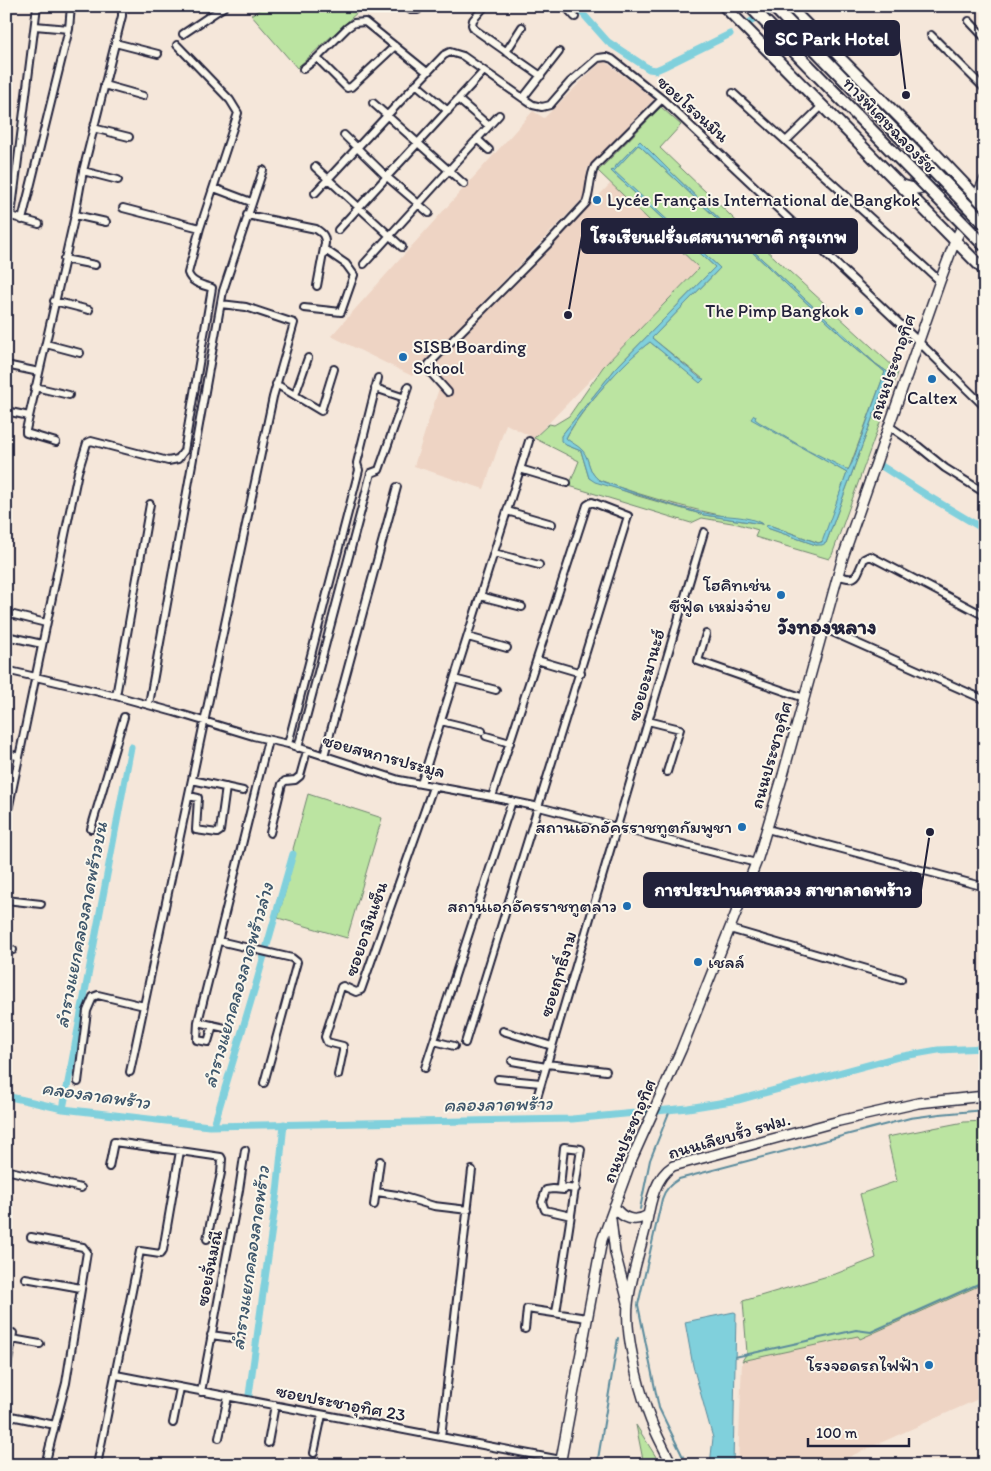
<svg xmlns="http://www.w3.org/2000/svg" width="991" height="1471" viewBox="0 0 991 1471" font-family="Itim,'Playpen Sans Thai',sans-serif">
  <rect width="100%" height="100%" fill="#f5e7da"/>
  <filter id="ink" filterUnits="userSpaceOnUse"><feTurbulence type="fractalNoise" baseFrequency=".02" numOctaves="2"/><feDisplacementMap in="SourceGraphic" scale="10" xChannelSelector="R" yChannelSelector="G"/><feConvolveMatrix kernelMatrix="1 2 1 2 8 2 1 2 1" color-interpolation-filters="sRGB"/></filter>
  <g filter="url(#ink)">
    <path fill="#eed4c4" d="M603,60L654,99L587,169L586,195L412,376L331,336L533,111L544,118Z
      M611,183L699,268L534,438L506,424L484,489L414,466L441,382L437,363Z
      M985,1283V1396L831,1465H738L742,1361L858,1335L860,1339Z"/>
    <path fill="#bbe4a1" stroke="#6e836e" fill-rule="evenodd" d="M265,6H355L360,10L297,68L251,15Z
      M661,107L681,125L660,148L778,261L895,368L898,373L832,555L829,559L755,537L758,530L738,524L702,518L691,523L569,486L579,461L534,438L549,424L554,425L569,416L603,367L699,268L598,171ZM640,141C716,218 796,291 876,364L889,373L826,543L816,545L767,528L769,525L819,543L824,540L847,473L811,452L844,469H849L885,372L849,342L785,283L640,146L638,145L613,171L720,268L652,338L703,379L700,382L650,342C624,360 581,410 566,438C571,444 580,447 585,455C590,464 589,473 599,480C652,500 706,513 762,524L704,515L638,496L589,478L581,451L566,445L561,436L616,368L715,267L611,171Z
      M308,794L382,818L347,938L278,918L295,855L293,849Z
      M985,1121V1283L860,1339L858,1336L742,1361L747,1353L743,1301L838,1273L876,1258L860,1194L897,1181L887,1137L964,1122Z
      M636,1425L658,1460L660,1465H644Z"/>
    <path fill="#80d0dc" stroke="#5a8a9c" d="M640,141C716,218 796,291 876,364L889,373L826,543L822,545H816L767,528L766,526L769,525L818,543L822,542L847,473L751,419L754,415L756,416L755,419L759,422L799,445L848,470L852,463L885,372L849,342L785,283L640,146L638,145L614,171L720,268L652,338L700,378L704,379L700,383L650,342C625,360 579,411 566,438C571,443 578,445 583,451C590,460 588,472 599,480C635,493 672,507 710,514C727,517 747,515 763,524L704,515L595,482L589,478L581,451L566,445L561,441V436L616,368L715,267L611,171Z
      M734,1312L736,1313L733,1465H710L713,1438L693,1366L685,1322Z"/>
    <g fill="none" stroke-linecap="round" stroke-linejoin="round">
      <path stroke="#5a8a9c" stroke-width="2" d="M640,1209L650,1160L670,1110
        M735,1357L856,1330L871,1332L985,1281
        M597,1465L618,1338
        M713,1465L690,1462L684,1459L659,1408L638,1305L662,1199C665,1189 671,1184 679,1179L910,1118L940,1114L985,1110"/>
      <path stroke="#80d0dc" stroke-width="7" d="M576,6L608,42L649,69L656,70L663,67L730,34
        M750,22L776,7
        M880,465L928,496L985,530
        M6,1096L63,1109L209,1126L572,1119L688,1108L738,1100L898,1057L938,1050L985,1048
        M63,1109L131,747
        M214,1125L256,984L293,854
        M249,1395L277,1192L284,1124"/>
      <g stroke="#22223b" stroke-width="10">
        <path id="street" d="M37,6L11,216L39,224
          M405,6L411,10H418L420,6
          M485,6L473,20L472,25L474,29L541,76
          M565,6L575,17
          M969,21L985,38
          M35,26L69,29
          M183,34L225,6
          M931,35L985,89
          M115,43L158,54
          M506,52L522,27
          M317,58L347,88L351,87L395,46
          M303,69L317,58L347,28L354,23L365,22L427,72
          M416,84L448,111
          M104,85L143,96
          M733,93L940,281
          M523,98L559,52
          M459,100L489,126
          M373,103L464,184
          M93,128L129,137
          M344,135L387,177L429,213
          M477,139L489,150
          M786,141L823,105
          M315,167L402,247
          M83,171L118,180
          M214,188L251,202
          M315,193L422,78L444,55L450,52L463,56L527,101L533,105L542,107L550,105L570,82L598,58L606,57L612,59L662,99L918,341L985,407
          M123,208L200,228
          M75,215L106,222
          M247,215L316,229C322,233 325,235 325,243L317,286
          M22,220L69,29L71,6
          M338,230L483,72
          M64,259L95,265
          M364,264L499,115
          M54,301L89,310
          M304,308L341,312L354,275L346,264L324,249
          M46,344L80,353
          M6,365L39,372
          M276,384L321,411L334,369
          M35,387L69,395
          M375,388L405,398
          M448,392L430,372L429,364L547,245L586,203C591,191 589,177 595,166L662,99
          M295,395L308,358
          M6,411L29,416
          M889,426L918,446L945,468L985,493
          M56,442L26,433V430L75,215L83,171L122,16V6
          M520,469L567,483
          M507,511L552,524
          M494,553L539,565
          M837,575C858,583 856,576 864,559L870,556L985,616
          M480,596L522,607
          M6,613L46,623
          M823,628L985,700
          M706,634L698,661L804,698
          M6,636L42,644
          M468,637L507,648
          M537,660L581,673
          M6,670L116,696L174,712L253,736L288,744L399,780L492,797L539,807L756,863
          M454,679L496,690
          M116,696L150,504
          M149,704L223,291L263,170
          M441,721L482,731
          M648,721L680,729L667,772
          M486,736L510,743
          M288,744L359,470L357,463L378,378
          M298,748L371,473L379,470L408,387
          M6,753L19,757
          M324,756L397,487
          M192,780L243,791
          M421,784L529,441
          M189,796L198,798L196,830L217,833L220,831L226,787
          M6,820L78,472L87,443L91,441L168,461L178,459L184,451L212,288C203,285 191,283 188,273L200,228L238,113L230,100L177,45
          M91,829L124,717
          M767,829L985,887
          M270,833L282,784L285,781L295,780L300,776L307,751
          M6,900L41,904
          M730,929L901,979
          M219,941L292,958L297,962L264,1083
          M6,948L13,950
          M198,1022L225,1028
          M213,1025L208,1042L197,1040L198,1022L268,740
          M503,1031L552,1046
          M434,1041L454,1046
          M465,1043L628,516L592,502L587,505L492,797
          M512,1061L546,1067
          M547,1064L606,1071
          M425,1068L512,801
          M130,1072L273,397L294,323L246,307L221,304
          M338,1075L343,1051V1046L327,1042L325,1037L341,987L343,986L356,992L361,990L433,787
          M498,1079L541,1083
          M78,1082L87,1011L93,997L98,995L144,1006
          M536,1101L704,532
          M180,1151L221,1157L222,1159L221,1173L207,1239
          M6,1170L81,1188
          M564,1190L553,1189L546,1190L542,1202L545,1210L571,1216
          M377,1192L397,1195L434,1206L468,1210
          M374,1205L380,1161
          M31,1237L83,1247L87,1252L66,1383L55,1425
          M25,1278L81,1288
          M556,1313L581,1149L564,1147L560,1187L576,1189
          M525,1329L527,1309L587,1318
          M211,1335L240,1339
          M12,1339L40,1344
          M6,1373L13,1333
          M116,1375L561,1460
          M201,1392L239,1190L245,1150
          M6,1415L55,1425L45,1465
          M173,1423L180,1388
          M441,1437L472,1170
          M219,1438L228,1397
          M268,1443L275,1405
          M314,1453L322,1415
          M97,1465L140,1251L160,1254L163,1250L180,1151L114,1142L109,1167"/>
      </g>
      <g stroke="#22223b" stroke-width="12">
        <path id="secondary" d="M614,1206C622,1219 635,1223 648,1215
          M611,1219L615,1253L628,1302
          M560,1465L602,1240L631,1161L681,1050L758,858L783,775L843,557L940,281L955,241L985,179
          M672,1465C664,1448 654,1431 648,1413C638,1385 625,1334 628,1305C630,1280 640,1251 646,1226C650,1205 654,1178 673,1166L839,1121L918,1103L985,1096"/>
      </g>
      <g stroke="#22223b" stroke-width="14">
        <path id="primary" d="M724,6L985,271
          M788,6L930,148L985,206
          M901,185C914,190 923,190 934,182L938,171L933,153"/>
      </g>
      <g stroke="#22223b" stroke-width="15">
        <path id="highway" d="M750,6L838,96"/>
      </g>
      <use href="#street" stroke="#fbf7ec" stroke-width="6"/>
      <use href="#secondary" stroke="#fbf7ec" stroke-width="9"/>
      <use href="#primary" stroke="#fbf7ec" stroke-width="10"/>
      <use href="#highway" stroke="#fbf7ec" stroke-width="11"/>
      <g stroke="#22223b" stroke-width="15" stroke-linecap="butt">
        <path id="highway-bridge" d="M773,6L985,224
          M838,96L985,246"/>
      </g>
      <use href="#highway-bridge" stroke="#fbf7ec" stroke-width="11"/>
    </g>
  </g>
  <g fill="#1f6fb2" stroke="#fbf7ec" stroke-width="2">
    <circle cx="597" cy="200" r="5"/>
    <circle cx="859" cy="311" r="5"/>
    <circle cx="403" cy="357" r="5"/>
    <circle cx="932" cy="379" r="5"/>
    <circle cx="781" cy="595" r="5"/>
    <circle cx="742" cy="827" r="5"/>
    <circle cx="627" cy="906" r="5"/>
    <circle cx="698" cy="962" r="5"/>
    <circle cx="929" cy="1365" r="5"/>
  </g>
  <g text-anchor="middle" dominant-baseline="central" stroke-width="4" stroke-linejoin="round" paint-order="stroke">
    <g font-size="18" fill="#22223b" stroke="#fbf7ec">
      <text transform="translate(693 109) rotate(42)">ซอยโรจนมิน</text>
      <text transform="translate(890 125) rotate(46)">ทางพิเศษฉลองรัช</text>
      <text transform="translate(892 367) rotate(-71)">ถนนประชาอุทิศ</text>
      <text transform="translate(646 675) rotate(-74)">ซอยอะมานะฮ์</text>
      <text transform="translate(771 755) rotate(-74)">ถนนประชาอุทิศ</text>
      <text transform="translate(384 756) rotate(15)">ซอยสหการประมูล</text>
      <text transform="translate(366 929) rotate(-71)">ซอยอามินเซ็น</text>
      <text transform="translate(558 974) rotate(-73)">ซอยฤทธิ์งาม</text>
      <text transform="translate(629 1131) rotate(-67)">ถนนประชาอุทิศ</text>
      <text transform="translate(729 1136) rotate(-16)">ถนนเลียบรั้ว รฟม.</text>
      <text transform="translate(209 1268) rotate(-79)">ซอยจั่นมณี</text>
      <text transform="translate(341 1403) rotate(11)">ซอยประชาอุทิศ 23</text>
    </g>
    <g font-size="18" fill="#22223b" stroke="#fbf7ec" text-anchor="end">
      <text x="607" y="200" text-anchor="start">Lycée Français International de Bangkok</text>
      <text x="849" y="311">The Pimp Bangkok</text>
      <text x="413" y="347" text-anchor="start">SISB Boarding<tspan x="413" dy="21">School</tspan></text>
      <text x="932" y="398" text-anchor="middle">Caltex</text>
      <text x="771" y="585">โฮคิทเช่น<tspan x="771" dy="21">ซีฟู้ด เหม่งจ๋าย</tspan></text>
      <text x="732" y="827">สถานเอกอัครราชทูตกัมพูชา</text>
      <text x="617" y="906">สถานเอกอัครราชทูตลาว</text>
      <text x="708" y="962" text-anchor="start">เชลล์</text>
      <text x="919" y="1365">โรงจอดรถไฟฟ้า</text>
    </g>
    <g font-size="19" font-style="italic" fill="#3e566b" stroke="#fbf7ec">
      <text transform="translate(81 925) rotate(-79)">ลำรางแยกคลองลาดพร้าวบน</text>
      <text transform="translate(238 985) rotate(-74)">ลำรางแยกคลองลาดพร้าวล่าง</text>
      <text transform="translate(96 1095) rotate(8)">คลองลาดพร้าว</text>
      <text transform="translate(498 1104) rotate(-1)">คลองลาดพร้าว</text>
      <text transform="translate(250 1258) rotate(-82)">ลำรางแยกคลองลาดพร้าว</text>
    </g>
    <g font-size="22" font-weight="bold" fill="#22223b" stroke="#fbf7ec">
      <text x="827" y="626">วังทองหลาง</text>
    </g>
  </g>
  <path fill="none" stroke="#22223b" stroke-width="2" d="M906 95L899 38M568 315L582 236M930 832L921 890"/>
  <g fill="#22223b" stroke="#fbf7ec" stroke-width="2">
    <circle cx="906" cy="95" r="5"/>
    <circle cx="568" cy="315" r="5"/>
    <circle cx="930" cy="832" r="5"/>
  </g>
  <g fill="#22223b" stroke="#22223b" stroke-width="2">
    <rect x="765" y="21" width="134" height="34" rx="5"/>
    <rect x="582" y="219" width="275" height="34" rx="5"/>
    <rect x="644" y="873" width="277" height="34" rx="5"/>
  </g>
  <g font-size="19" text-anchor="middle" font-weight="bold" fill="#fff">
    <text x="832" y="45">SC Park Hotel</text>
    <text x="719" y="243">โรงเรียนฝรั่งเศสนานาชาติ กรุงเทพ</text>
    <text x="783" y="896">การประปานครหลวง สาขาลาดพร้าว</text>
  </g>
  <rect width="991" height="1471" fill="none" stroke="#fbf7ec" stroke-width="25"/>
  <rect x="12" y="12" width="966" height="1446" fill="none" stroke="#22223b" stroke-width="2" filter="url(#ink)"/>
  <path d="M808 1438v8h101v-8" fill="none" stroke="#22223b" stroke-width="2.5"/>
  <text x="816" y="1438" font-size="15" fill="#22223b" stroke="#fbf7ec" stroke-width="4" paint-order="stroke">100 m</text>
</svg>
